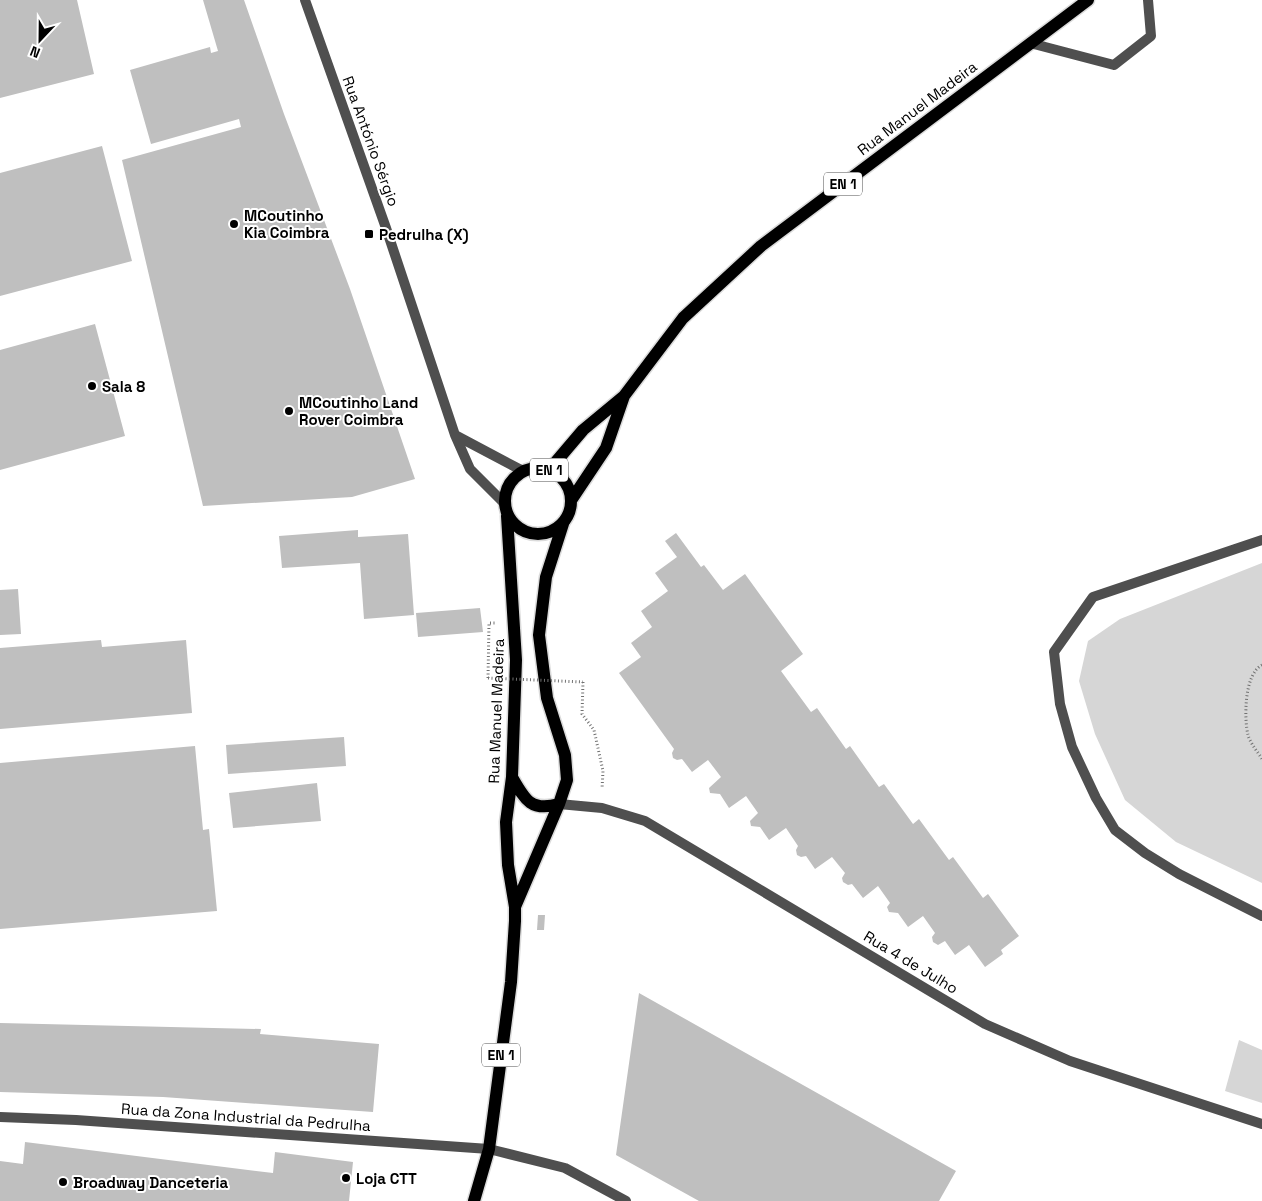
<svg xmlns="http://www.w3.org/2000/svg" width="1262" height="1201" viewBox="0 0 1262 1201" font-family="'Space Grotesk',sans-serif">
  <rect width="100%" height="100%" fill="#fff"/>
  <path fill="#d6d6d6" d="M1262,563V883L1176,842L1125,800L1095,734L1079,681L1088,641L1120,619Z
    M1239,1040L1262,1050V1103L1225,1091Z"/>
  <path fill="#bfbfbf" d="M0,0H77L94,74L0,98Z
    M203,0H244L284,114L350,289L415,479L352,497L203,506L122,160L241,127L239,119L151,144L130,70L210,47L211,53L218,51Z
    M102,146L132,261L0,296V173Z
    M95,324L125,436L0,470V350Z
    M358,530V537L408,534L414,615L364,619L360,563L282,568L279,536Z
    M676,533L701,567L704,565L723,590L745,574L803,654L781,671L811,712L817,708L846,749L850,746L879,787L884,784L913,824L919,819L949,860L953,857L983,898L988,894L1019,936L1001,950L1003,954L985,967L969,945L955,955L945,941L938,945L933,942L932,937L935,933L923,916L908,927L898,913L889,912L887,907L890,903L878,886L863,898L852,884L848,885L843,882L842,878L845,873L832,857L815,869L806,856L801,857L797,855L796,850L798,846L786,828L769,840L760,827L751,826L750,821L758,813L746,796L729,808L720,794L710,793L709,788L721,777L708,760L692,772L682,759L677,760L673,758L672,753L674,749L619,673L641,657L631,643L652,627L641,611L668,591L655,573L677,557L665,541Z
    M18,589L21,634L0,635V590Z
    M480,608L483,632L418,637L416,613Z
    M101,640L102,647L186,640L192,713L0,729V648Z
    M344,737L346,766L228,774L226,745Z
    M195,746L203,830L209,829L217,911L0,929V763Z
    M317,783L321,821L233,828L229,793Z
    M538,915H545L544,930H537Z
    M639,993L956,1171L939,1201H699L616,1155Z
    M0,1023L261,1029L260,1034L379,1044L373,1112L163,1097L0,1092Z
    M25,1142L273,1173L275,1152L353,1162L349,1201H0V1161L23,1164Z"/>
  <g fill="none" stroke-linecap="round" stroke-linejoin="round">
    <g stroke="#dbdbdb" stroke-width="15">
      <path id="primary" d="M505 501a33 33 0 1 1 66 0a33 33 0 1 1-66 0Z
        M549,470L583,430L624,396L683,318L761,246L1088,0
        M572,499L606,448L624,396
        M512,777C525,800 531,812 559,804
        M515,907L559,804L567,780L565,755L547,698L539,635L546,577L563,524
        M474,1201L489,1149L511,982L515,921V907L508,865L506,822L512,777L516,660L507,516"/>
    </g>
    <path stroke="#717171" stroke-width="3" stroke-dasharray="1 2.5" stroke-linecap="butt" d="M1262,665C1244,674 1244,719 1248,735C1250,743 1258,752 1262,759
      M488,678L489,623H495
      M583,682L582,714L594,730L603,771L602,789"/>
    <path stroke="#4f4f4f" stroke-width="10" d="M1030,43L1114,65L1151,36L1148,0
      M0,1117L76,1120L489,1149"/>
    <path stroke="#4f4f4f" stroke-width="10" d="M305,0L386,228L455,435L470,469L504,503
      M455,435L523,471
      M1262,540L1093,597L1054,652L1060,704L1072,747L1096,798L1115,830L1145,853L1179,874L1262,916
      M559,804L602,808L645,821L985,1024L1070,1061L1262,1124
      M489,1149L565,1168L626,1201"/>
    <use href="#primary" stroke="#000" stroke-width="12"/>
    <path stroke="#717171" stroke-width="3" stroke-dasharray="1 2.5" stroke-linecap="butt" d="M488,678L583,682"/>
  </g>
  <g fill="#000" stroke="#fff" stroke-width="2">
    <circle cx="234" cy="224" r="5"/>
    <rect x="364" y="229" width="10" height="10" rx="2.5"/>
    <circle cx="92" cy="386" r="5"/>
    <circle cx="289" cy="411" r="5"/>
    <circle cx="346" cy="1178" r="5"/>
    <circle cx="63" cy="1182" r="5"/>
  </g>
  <g text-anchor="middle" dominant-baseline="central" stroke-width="4" stroke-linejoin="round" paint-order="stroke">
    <g fill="#fff" stroke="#4c4c4c" stroke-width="1">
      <rect x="824" y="172.5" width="38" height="23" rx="4"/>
      <rect x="530" y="458.5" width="38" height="23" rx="4"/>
      <rect x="482" y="1043.5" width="38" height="23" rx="4"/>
    </g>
    <g font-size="14" font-weight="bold" fill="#000">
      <text x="843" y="184">EN 1</text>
      <text x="549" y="470">EN 1</text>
      <text x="501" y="1055">EN 1</text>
    </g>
    <g font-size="15" fill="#000" stroke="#fff">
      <text transform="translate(917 108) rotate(-37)">Rua Manuel Madeira</text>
      <text transform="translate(371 141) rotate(70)">Rua António Sérgio</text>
      <text transform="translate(496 711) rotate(-88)">Rua Manuel Madeira</text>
      <text transform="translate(911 962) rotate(31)">Rua 4 de Julho</text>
      <text transform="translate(246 1117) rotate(4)">Rua da Zona Industrial da Pedrulha</text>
    </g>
    <g font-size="15" font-weight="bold" fill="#000" stroke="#fff" text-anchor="start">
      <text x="244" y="215">MCoutinho<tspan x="244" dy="17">Kia Coimbra</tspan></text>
      <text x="379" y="234">Pedrulha (X)</text>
      <text x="102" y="386">Sala 8</text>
      <text x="299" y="402">MCoutinho Land<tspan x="299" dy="17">Rover Coimbra</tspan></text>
      <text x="356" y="1178">Loja CTT</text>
      <text x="73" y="1182">Broadway Danceteria</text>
    </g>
  </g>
  <g transform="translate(40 40) rotate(202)" stroke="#ffffff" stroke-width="4" paint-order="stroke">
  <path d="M0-4L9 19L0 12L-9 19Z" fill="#000000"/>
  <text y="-8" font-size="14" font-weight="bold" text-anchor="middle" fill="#000000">N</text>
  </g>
</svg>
